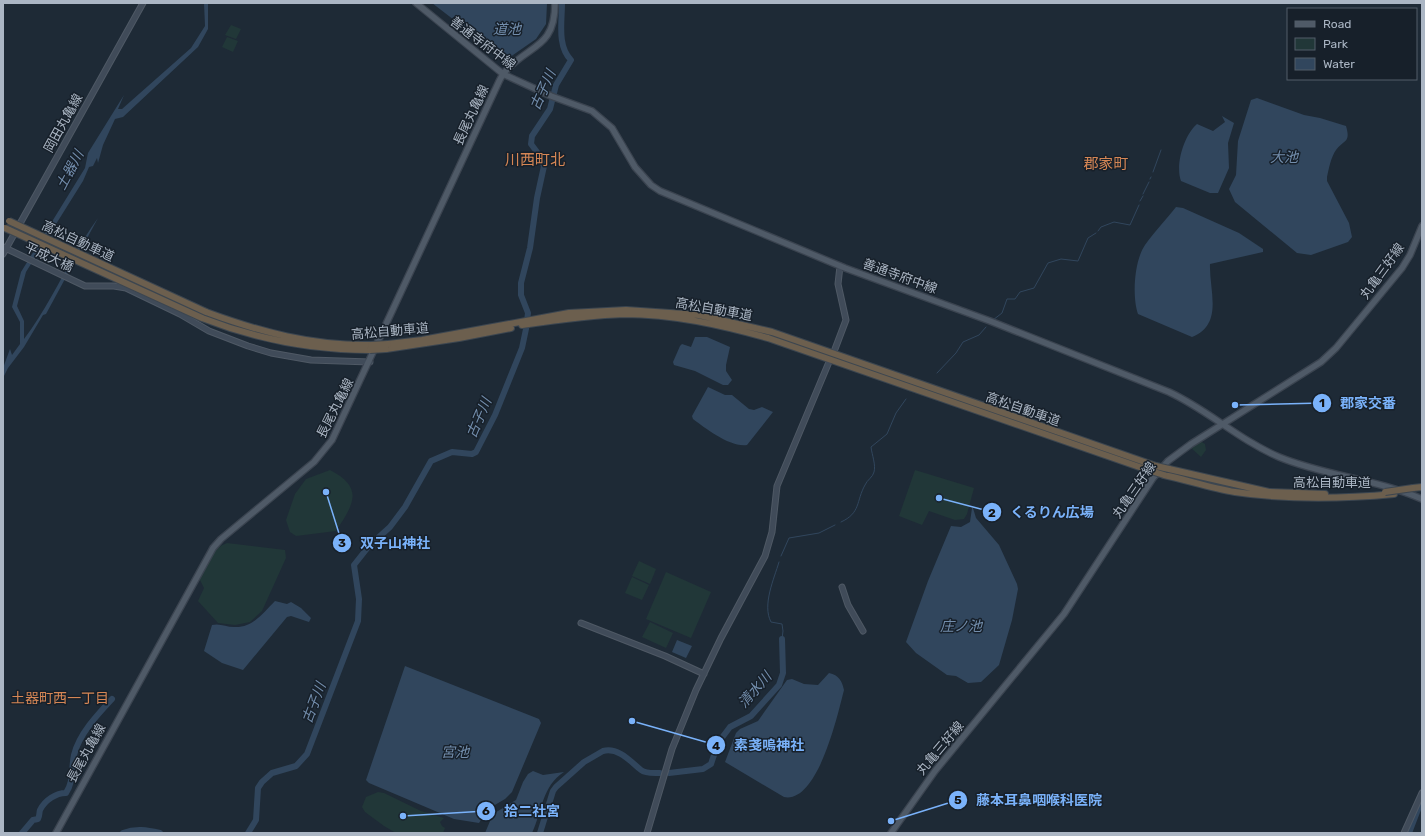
<svg xmlns="http://www.w3.org/2000/svg" width="1425" height="836" viewBox="0 0 1425 836" font-family="Rubik,'Noto Sans JP',sans-serif">
  <rect width="100%" height="100%" fill="#1e2a36"/>
  <path fill="#213738" d="M231,25L241,29L236,39L225,35Z
    M227,37L238,41L233,52L222,47Z
    M1200,441L1205,444L1206,450L1201,457L1190,447Z
    M330,470C365,488 353,505 336,531L296,536L290,532L286,520L295,494L306,479Z
    M915,470L974,488L967,514L964,519L955,520L929,511L922,525L899,516Z
    M227,543L285,550L286,558L262,611L250,622L235,625L218,623L198,601L204,588L198,576C205,563 213,548 227,543Z
    M639,561L656,569L650,584L632,576Z
    M666,572L711,592L691,638L646,619Z
    M632,577L649,585L642,600L625,593Z
    M650,622L673,633L666,648L642,637Z
    M378,792L384,793L421,811L444,818L440,822L442,826L445,828L443,833H396L384,826L365,812L362,807L366,797Z"/>
  <path fill="#31465d" d="M204,3H208V29L198,47L123,117L115,119L103,145L98,163L97,158L93,166L89,167L83,181L26,272L17,306L24,321V339C53,301 70,256 98,218L46,314L43,315L24,347L8,368L3,378V368L10,349L12,355L20,344V322L12,307L21,272L85,168L88,153L124,95L118,109H122L191,48L205,26Z
    M432,3H547L546,24L536,39L506,60Z
    M1257,98L1304,115L1320,118L1346,126C1351,143 1344,139 1336,150C1331,157 1329,168 1327,177V181L1349,223L1352,237L1348,242L1311,255L1297,253L1235,202L1229,189L1236,175L1238,141L1251,100Z
    M1222,116L1234,123L1228,143L1229,168L1218,193H1210L1181,181C1175,165 1184,135 1197,124L1213,131L1225,122Z
    M1176,207L1183,208L1239,233L1263,249V252L1210,264C1209,291 1224,324 1192,337L1138,314C1132,297 1134,261 1145,245C1154,232 1166,220 1176,207Z
    M695,337H707L730,347L726,365V371L732,380L728,385H723L695,371L674,365L673,362L680,346L682,344L691,347Z
    M708,387L725,395H732L749,409L754,410L762,407L773,412L747,445C731,448 705,428 693,419L692,416Z
    M972,508H973L976,518L999,545L1017,584L1018,589L1012,620L999,665L981,682L968,683L956,676L947,675L916,653L906,642L928,581L951,526L961,527L970,522Z
    M275,601L287,604L291,602L301,608L311,618L309,622L291,616L287,617L243,670L222,663L204,651L212,625C220,623 226,627 234,627C253,628 263,613 275,601Z
    M677,640L692,646L686,658L672,652Z
    M405,666L539,719L541,723L512,792L505,799L488,809L479,823L454,819L369,783L366,780Z
    M829,673C839,675 842,681 844,690C838,713 818,804 784,797L725,762L736,733L740,729L758,721L787,680L792,679L804,684L818,685Z
    M533,771L543,775L564,772C542,786 542,811 532,833H485L493,814L516,800L523,782L528,774Z"/>
  <g fill="none" stroke-linecap="round" stroke-linejoin="round">
    <path stroke="#31465d" stroke-width="1" d="M1153,172L1161,150
      M1150,179L1151,177
      M1143,194L1149,182
      M1140,201L1143,196
      M1098,231L1101,227L1114,222L1130,225L1139,205
      M993,320L1002,313L1007,299H1015L1020,292L1034,288L1048,263L1061,259L1078,261L1088,238L1096,233
      M937,373L956,353L963,342L979,335L986,327
      M841,522C861,513 856,501 865,485C867,480 873,477 874,472C876,465 872,455 871,447L887,434L896,413L906,399
      M781,556L789,538L819,533L835,525
      M779,562C774,579 762,605 771,622L782,624L783,631L782,639"/>
    <path stroke="#31465d" stroke-width="6" d="M669,773L703,769L711,764L718,743L730,727L751,716L779,685L783,673L782,639
      M22,833L33,820L38,819C40,815 39,813 40,810C45,800 56,793 66,793C74,781 71,769 74,755C79,734 98,714 112,699
      M123,833C136,828 147,830 160,833
      M248,833L256,820L258,788L262,782L272,773L296,766L307,754L358,621L359,599L354,565L369,546L390,527L405,507L431,461L452,452L472,454L476,452L495,415L522,348L526,329L528,313L521,295V283L530,248L537,198L544,166L537,152L531,144L532,136L550,109L556,85L571,60C557,46 562,22 562,3
      M540,833L553,791L556,787L584,762L603,751C619,747 631,762 641,770C646,774 655,773 660,773
      M1409,833L1422,799"/>
    <g stroke="#4f5965" stroke-width="7">
      <path id="secondary" d="M3,247L85,286H114L126,288L180,314L209,331L248,346L271,353L311,360L370,362
        M3,254L143,3
        M835,349L846,320L838,284L840,266
        M842,587L848,605L863,631
        M581,623L665,656L704,674
        M647,833L672,749L696,690L721,638L765,556L772,532L777,486L829,362
        M1404,833L1422,793"/>
    </g>
    <g stroke="#3b4450" stroke-width="8">
      <path id="primary" d="M416,3L503,74L551,96L592,111L612,128L635,167L651,185L660,191L845,268L990,321L1169,392C1208,410 1239,440 1279,457C1325,476 1376,479 1422,499
        M56,833L213,548L221,539L314,462L332,440L495,90C498,84 500,78 504,73C528,44 555,50 555,3
        M891,833L935,771L1064,614L1153,478L1168,461L1191,444L1321,362L1336,348L1402,268L1410,255L1422,226"/>
    </g>
    <g stroke="#3c4650" stroke-width="8">
      <path id="highway" d="M206,312C260,332 313,346 371,345
        M202,318C256,339 312,350 370,350
        M522,325C556,320 590,315 624,314C673,314 721,325 768,338L1151,471
        M388,344L422,340L569,313L626,310L699,315L772,332L1156,466
        M386,349L459,338L511,328
        M1169,469L1269,492L1325,494
        M1164,475C1187,480 1211,488 1235,492C1289,500 1341,499 1394,494
        M1413,488L1422,487"/>
    </g>
    <use href="#secondary" stroke="#404b59" stroke-width="5"/>
    <use href="#primary" stroke="#4f5a67" stroke-width="5.5"/>
    <use href="#highway" stroke="#6c5f4e" stroke-width="6"/>
    <g stroke="#3c4650" stroke-width="8" stroke-linecap="butt">
      <path id="highway-bridge" d="M9,221L206,312
        M5,228L202,318
        M371,345L388,344
        M370,350L386,349
        M1156,466L1169,469
        M1151,471L1164,475
        M1385,492L1413,488"/>
    </g>
    <use href="#highway-bridge" stroke="#6c5f4e" stroke-width="6"/>
  </g>
  <g text-anchor="middle" dominant-baseline="central" stroke-width="3" stroke-linejoin="round" paint-order="stroke">
    <g font-size="13" fill="#abb6c4" stroke="#17202a">
      <text transform="translate(483 43) rotate(37)">善通寺府中線</text>
      <text transform="translate(471 115) rotate(-65)">長尾丸亀線</text>
      <text transform="translate(63 123) rotate(-61)">岡田丸亀線</text>
      <text transform="translate(78 241) rotate(25)">高松自動車道</text>
      <text transform="translate(49 257) rotate(25)">平成大橋</text>
      <text transform="translate(1382 271) rotate(-54)">丸亀三好線</text>
      <text transform="translate(900 276) rotate(20)">善通寺府中線</text>
      <text transform="translate(714 309) rotate(10)">高松自動車道</text>
      <text transform="translate(390 331) rotate(-5)">高松自動車道</text>
      <text transform="translate(335 408) rotate(-63)">長尾丸亀線</text>
      <text transform="translate(1023 409) rotate(19)">高松自動車道</text>
      <text x="1332" y="482">高松自動車道</text>
      <text transform="translate(1134 490) rotate(-55)">丸亀三好線</text>
      <text transform="translate(940 748) rotate(-50)">丸亀三好線</text>
      <text transform="translate(86 753) rotate(-61)">長尾丸亀線</text>
    </g>
    <g font-size="14" font-style="italic" fill="#738ead" stroke="#17202a">
      <text x="507" y="29">道池</text>
      <text transform="translate(543 90) rotate(-66)">古子川</text>
      <text x="1284" y="157">大池</text>
      <text transform="translate(70 170) rotate(-62)">土器川</text>
      <text transform="translate(479 418) rotate(-67)">古子川</text>
      <text x="961" y="626">庄ノ池</text>
      <text transform="translate(755 690) rotate(-49)">清水川</text>
      <text transform="translate(314 703) rotate(-69)">古子川</text>
      <text x="455" y="752">宮池</text>
    </g>
    <g font-size="14" fill="#d58655" stroke="#17202a">
      <text x="60" y="698">土器町西一丁目</text>
    </g>
    <g font-size="15" fill="#d58655" stroke="#17202a">
      <text x="535" y="160">川西町北</text>
      <text x="1106" y="164">郡家町</text>
    </g>
  </g>
  <path fill="none" stroke="#7ab2fa" stroke-width="1.5" d="M1235 405L1322 403M939 498L992 512M326 492L342 543M632 721L716 745M891 821L958 800M403 816L486 811"/>
  <g fill="#7ab2fa" stroke="#17202a" stroke-width="1.5">
    <circle cx="1235" cy="405" r="4"/>
    <circle cx="939" cy="498" r="4"/>
    <circle cx="326" cy="492" r="4"/>
    <circle cx="632" cy="721" r="4"/>
    <circle cx="891" cy="821" r="4"/>
    <circle cx="403" cy="816" r="4"/>
    <circle cx="1322" cy="403" r="10"/>
    <circle cx="992" cy="512" r="10"/>
    <circle cx="342" cy="543" r="10"/>
    <circle cx="716" cy="745" r="10"/>
    <circle cx="958" cy="800" r="10"/>
    <circle cx="486" cy="811" r="10"/>
  </g>
  <g font-size="12" text-anchor="middle" font-weight="bold" fill="#111">
    <text x="1322" y="407">1</text>
    <text x="992" y="517">2</text>
    <text x="342" y="547">3</text>
    <text x="716" y="750">4</text>
    <text x="958" y="804">5</text>
    <text x="486" y="815">6</text>
  </g>
  <g font-size="14" text-anchor="middle" font-weight="bold" fill="#7ab2fa" stroke="#17202a" stroke-width="3" stroke-linejoin="round" paint-order="stroke">
    <text x="1368" y="408">郡家交番</text>
    <text x="1052" y="517">くるりん広場</text>
    <text x="395" y="548">双子山神社</text>
    <text x="769" y="750">素戔嗚神社</text>
    <text x="1039" y="805">藤本耳鼻咽喉科医院</text>
    <text x="532" y="816">拾二社宮</text>
  </g>
  <rect width="1425" height="836" fill="none" stroke="#abb6c4" stroke-width="8"/>
  <rect x="1287" y="8" width="130" height="72" fill="#17202a" stroke="#525c68"/>
  <rect x="1295" y="21" width="20" height="6" fill="#4f5a67" stroke="#525c68"/>
  <text x="1323" y="28" font-size="12" fill="#abb6c4">Road</text>
  <rect x="1295" y="38" width="20" height="12" fill="#213738" stroke="#525c68"/>
  <text x="1323" y="48" font-size="12" fill="#abb6c4">Park</text>
  <rect x="1295" y="58" width="20" height="12" fill="#31465d" stroke="#525c68"/>
  <text x="1323" y="68" font-size="12" fill="#abb6c4">Water</text>
</svg>
